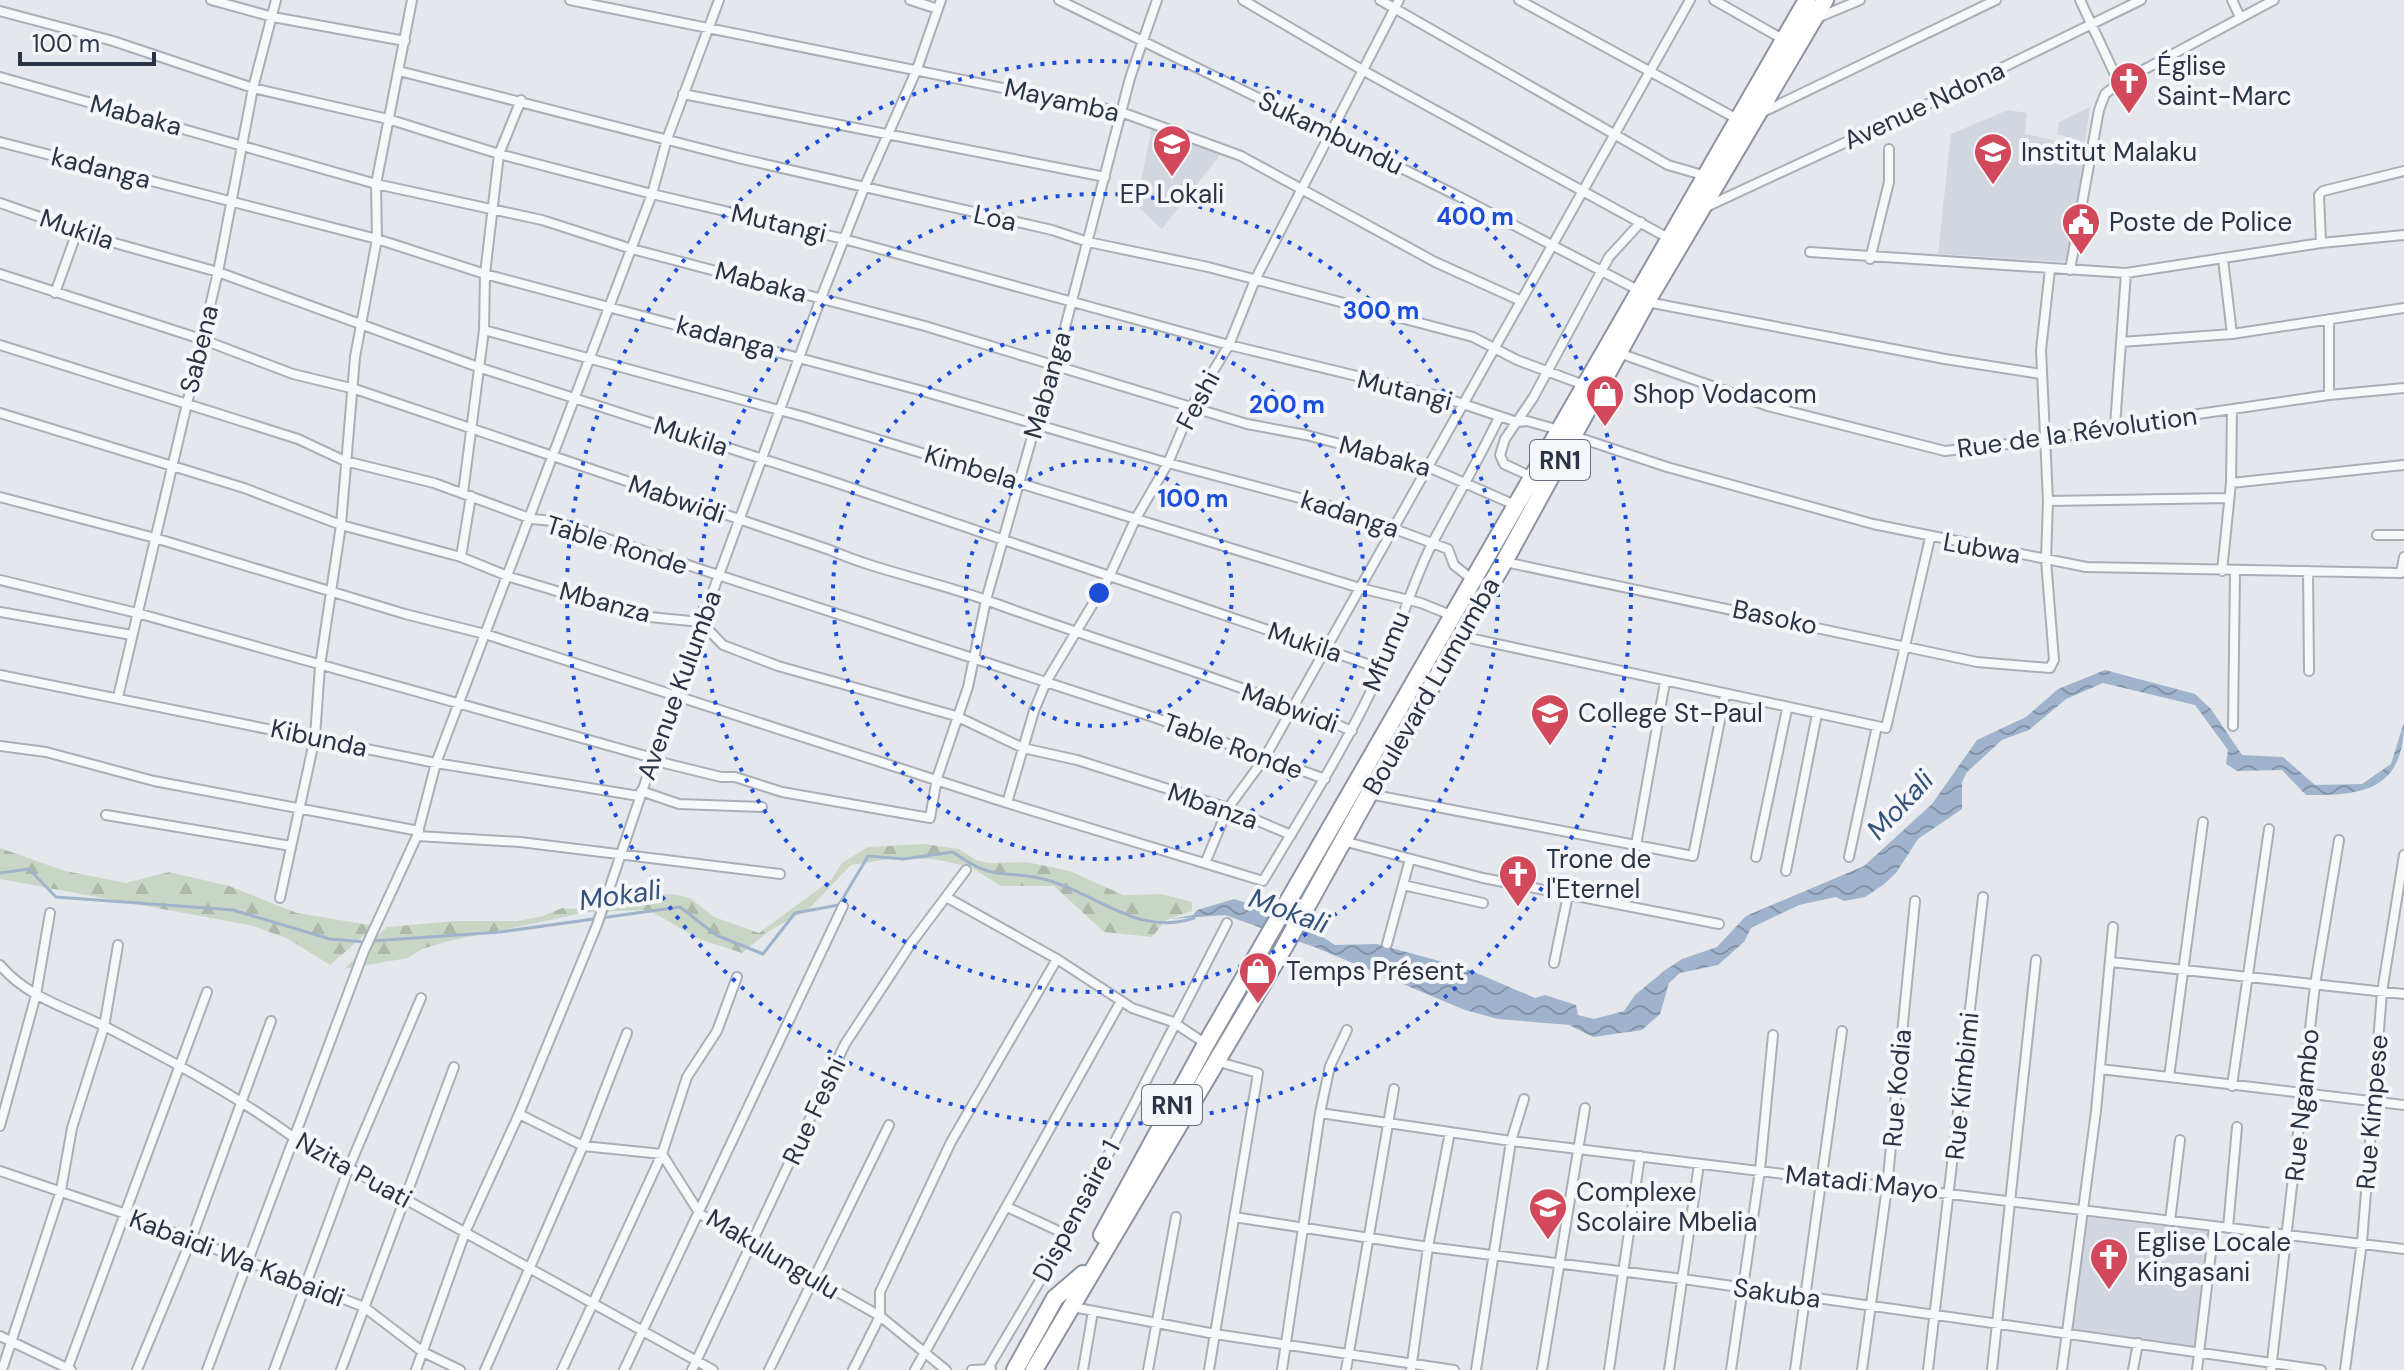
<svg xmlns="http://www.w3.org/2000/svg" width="2404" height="1370" viewBox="0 0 2404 1370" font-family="'DM Sans',sans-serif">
  <defs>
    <pattern id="forest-firs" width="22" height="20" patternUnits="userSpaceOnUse" patternTransform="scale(2)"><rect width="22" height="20" fill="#c9d6c5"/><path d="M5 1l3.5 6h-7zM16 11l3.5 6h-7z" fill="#adb8ab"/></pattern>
    <pattern id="water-waves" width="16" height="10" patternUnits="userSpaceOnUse" patternTransform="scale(2)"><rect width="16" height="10" fill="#9fb4cc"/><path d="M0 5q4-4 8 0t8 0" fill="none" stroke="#8293a7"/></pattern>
  </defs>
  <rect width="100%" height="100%" fill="#e4e7ec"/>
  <path fill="#d2d6de" d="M2090,107L2085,142L2057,134L2059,122Z
    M2008,110L2027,113L2025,134L2089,147L2069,262L1938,254L1951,134Z
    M1153,122L1223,151L1162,229L1136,205Z
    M2088,1217L2212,1232L2197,1349L2071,1330Z"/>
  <path fill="url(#forest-firs)" d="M924,844L959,849L976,860L990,863L1026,862L1070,871L1123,895L1161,894L1192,902V911L1166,920L1152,937L1104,932L1054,886H1001L969,866L933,859H888L851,865L810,908L769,931L742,953L699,939L649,910L588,912L449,941L422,949L408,958L344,969L387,927L456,921H518L543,916L562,908L594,910L619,899L651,895L674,894L690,898L714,917L759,933L831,880L842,863L868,847Z
    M0,848L65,871L126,883L169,872L229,886L297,913L375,926L330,965L288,939L254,926L0,879Z"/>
  <path fill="url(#water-waves)" d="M2105,670L2195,694L2211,709L2242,755L2283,757L2315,785L2362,784L2391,764L2404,722C2404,789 2364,796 2306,795L2282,770L2237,771L2226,764L2228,750L2195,705L2103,683L2066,699L2029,730L2002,740L1967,772L1962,782V809L1918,839L1896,873L1883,885L1865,897L1844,901L1836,897L1799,905L1751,928L1744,942L1718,965L1680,973L1669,983L1660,1014L1642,1030L1593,1037L1569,1025L1498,1019L1465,1010L1317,948L1225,915L1171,919L1193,915L1197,910L1234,899L1255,906L1274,920L1313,931L1335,945L1377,944L1465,968L1535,998L1545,995L1576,1005L1578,1015L1594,1019L1624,1011L1635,995L1664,971L1682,959L1717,947L1746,916L1864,866L1932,804L1977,740L2026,717L2058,689Z"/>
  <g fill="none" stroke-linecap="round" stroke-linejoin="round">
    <path stroke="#9fb4cc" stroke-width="3" d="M0,873L29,869L56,897L233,910L330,939L365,942
      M372,941L500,932L680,907L716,935L763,954L795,913L839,905L868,856L903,859L953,852C997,884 1004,868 1047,880C1098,894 1138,937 1194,918"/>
    <g stroke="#a9aeb7" stroke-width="12">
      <path id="street" d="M211,0L273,17L405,41
        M570,0L1121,112L1241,156L1435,262L1519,300
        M910,0L938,9
        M1059,0L1456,195L1638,290
        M1243,0L1364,71L1670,239
        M1380,0L1668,165L1706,176
        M1519,0L1739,120
        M1714,0L1784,40
        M2080,0L2119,83
        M2232,0L2240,17
        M0,11L113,41L253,88L388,119L499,154L652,194L844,239L1229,345L1439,396L1517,422L1527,421L1559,430
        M1817,18L1860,0
        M399,71L738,158L1052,230L1088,242L1208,267L1473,337L1517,360L1584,385
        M0,77L376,184L542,220L632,249L925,326L1247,424L1306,435L1428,467L1515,505
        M683,94L1105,177
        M1763,112L1996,0
        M0,142L377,239L485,274L919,390L1168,463L1341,509L1448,549L1454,565L1474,581
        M0,203L111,242L218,272L478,367L834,482L1382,669
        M1706,207L1924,106L2141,0
        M2321,243L2319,195L2323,191L2404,171
        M1810,252L2126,273L2321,243L2404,235
        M1870,259L1889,182V149
        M2223,259L2232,334
        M2070,270L2099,110L2105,94L2119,83L2274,0
        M0,274L201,339L293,374L355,389L830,550C881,572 934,581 986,600C1107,645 1233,680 1352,731
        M55,293L78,229
        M1647,302L1945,359L2041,374
        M2329,319V395
        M484,330L805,417L1360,588L1421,603L1453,616
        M2121,342L2232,334L2404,308
        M0,345L298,439L345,461L434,483L532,519L553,521L1156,718L1325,779
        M1619,353L1768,406L1945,451L2046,440L2115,426L2329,395L2404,388
        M0,413L244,488L341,525L461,557L510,577L639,616L701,622L723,645L778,666L956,716L1023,748L1077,760L1228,808L1291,835
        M2115,426L2126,273
        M1574,436L1667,467L1873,524L2086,567L2401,573L2404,557
        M1532,477L1504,464L1500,455L1505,439L1533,398L1609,257L1641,222
        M2231,483L2404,465
        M463,493L484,330L485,274L499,154L521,100
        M0,497L155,538L405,614L485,634L1007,803L1263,881C1304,812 1347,745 1380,672C1400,630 1411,584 1433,542C1455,500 1479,460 1499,417
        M2048,501L2229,498
        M2377,535H2404
        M461,557L471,496
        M1505,562L1977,662L2050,668L2054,660L2046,560L2048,501L2041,350L2050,269
        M2222,571L2231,483L2232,410
        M2308,571L2309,671
        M0,580L137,613L653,758
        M0,612L132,635
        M1460,636L1886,728L1930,538
        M0,675L436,763L639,796
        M118,697L218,272L253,88L276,0
        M2233,726L2235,572
        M0,746L46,752L154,781L419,831
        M652,760L721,777H735L782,792L930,818L937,778L968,687L986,600L1036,423L1055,366L1130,78L1157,0
        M641,791L679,804L762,807
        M1369,794L1693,856L1725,695
        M1007,803L1034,711L1046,682L1109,577L1135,520L1168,463L1192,406L1229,345L1255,280L1399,0
        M106,815L291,846
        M2203,822L2169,1077L2404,1105
        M417,836L520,842L780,874
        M1343,841L1483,878L1719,924
        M1636,845L1665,682
        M1756,857L1787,709
        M1849,857L1877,726
        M1206,861L1228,808L1264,759L1690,0
        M1786,871L1817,714
        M1403,885L1483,903
        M946,897L1057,959L1132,1008L1173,1022L1206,1044
        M280,898L315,737L320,666L341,525L355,357L377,239L376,184L412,0
        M1387,944L1410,859
        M2111,962L2404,994
        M1554,963L1568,895
        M0,965C28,998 68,1008 106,1027C170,1060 234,1094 293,1137L713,1370
        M2100,1069L2169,1077
        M2232,1086L2269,829
        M1320,1113L1511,1141L2404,1249
        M519,1114L583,1146L662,1154L700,1214L880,1316L946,1370
        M0,1126L36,995L50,913
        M0,1171L126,1214L364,1307L423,1352L460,1370
        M1007,1207L1067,1235
        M1234,1217L1428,1247L1683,1279L2321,1370
        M2170,1221L2180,1140
        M2228,1228L2237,1127
        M1078,1308L1215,1334L1454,1370
        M0,1336L71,1370
        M2,1370L61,1190L72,1128L104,1027L118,945
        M67,1370L207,992
        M137,1370L191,1240L271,1021
        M207,1370L364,951L417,836L436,763L652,194L667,139L719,0
        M274,1370L350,1165L421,998
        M341,1370L454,1067
        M416,1370L466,1230L519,1114L597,925L674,697L821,298L864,188L917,69L941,0
        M485,1370L583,1146L627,1033
        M562,1370L662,1154L687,1077L717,1031L737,977
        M624,1370L843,906
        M692,1370L845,1044L912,942L966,870
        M769,1370L889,1125
        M853,1370L880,1316V1292L951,1142L1057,959
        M915,1370L1121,1001
        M972,1370L991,1369
        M987,1370L1067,1235L1227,923
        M1083,1370L1093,1311
        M1148,1370L1176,1217
        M1209,1370L1258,1073L1215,1061
        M1282,1370L1320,1113L1330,1066L1347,1030
        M1346,1370L1394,1089
        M1411,1370L1428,1247L1450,1132
        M1476,1370L1511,1141L1524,1099
        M1542,1370L1585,1108
        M1609,1370L1640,1156
        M1669,1370L1699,1164
        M1731,1370L1760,1170L1773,1035
        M1795,1370L1842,1031
        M1862,1370L1887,1187L1915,901
        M1928,1370L1983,897
        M1992,1370L2036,960
        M2062,1370L2096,1111L2113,927
        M2133,1370L2138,1343
        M2197,1370L2214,1227
        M2271,1370L2315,985L2339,840
        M2345,1370L2362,1242L2382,992L2404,855"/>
    </g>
    <g stroke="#8b94a3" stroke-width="20">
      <path id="highway" d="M1102,1235L1206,1044L1807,0
        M1015,1370L1055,1298L1083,1274
        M1034,1370L1283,949L1369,794L1504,562L1647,301L1825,0"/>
    </g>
    <use href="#street" stroke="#f7f8fa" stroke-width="8"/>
    <use href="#highway" stroke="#fff" stroke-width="16"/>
  </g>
  <g fill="none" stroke="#1d4ed8" stroke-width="4" stroke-dasharray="4 8">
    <circle cx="1099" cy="593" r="133"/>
    <circle cx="1099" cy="593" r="266"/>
    <circle cx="1099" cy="593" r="399"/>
    <circle cx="1099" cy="593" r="532"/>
  </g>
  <defs>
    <g id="church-pin" transform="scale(2)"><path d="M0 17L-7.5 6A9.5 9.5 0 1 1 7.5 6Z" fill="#d1495b" stroke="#f4f6f9"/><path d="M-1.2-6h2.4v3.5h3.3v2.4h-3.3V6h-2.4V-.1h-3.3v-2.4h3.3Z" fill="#fff"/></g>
    <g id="school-pin" transform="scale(2)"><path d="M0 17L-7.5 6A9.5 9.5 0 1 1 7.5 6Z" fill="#d1495b" stroke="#f4f6f9"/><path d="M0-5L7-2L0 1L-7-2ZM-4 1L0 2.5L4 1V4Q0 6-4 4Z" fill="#fff"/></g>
    <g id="civic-pin" transform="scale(2)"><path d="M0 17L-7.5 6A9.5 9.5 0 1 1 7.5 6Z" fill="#d1495b" stroke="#f4f6f9"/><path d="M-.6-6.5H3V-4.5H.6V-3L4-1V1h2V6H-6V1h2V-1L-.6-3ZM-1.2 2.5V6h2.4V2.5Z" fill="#fff"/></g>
    <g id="shop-pin" transform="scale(2)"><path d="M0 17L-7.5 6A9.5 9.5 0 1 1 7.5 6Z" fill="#d1495b" stroke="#f4f6f9"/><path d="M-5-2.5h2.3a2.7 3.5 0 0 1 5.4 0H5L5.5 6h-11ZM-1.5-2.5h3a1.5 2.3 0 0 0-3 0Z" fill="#fff"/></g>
  </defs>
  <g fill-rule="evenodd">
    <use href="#church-pin" x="2129" y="81"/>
    <use href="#school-pin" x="1172" y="144"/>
    <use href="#school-pin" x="1993" y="152"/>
    <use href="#civic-pin" x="2081" y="222"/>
    <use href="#shop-pin" x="1605" y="394"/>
    <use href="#school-pin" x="1550" y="713"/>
    <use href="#church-pin" x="1518" y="874"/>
    <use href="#shop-pin" x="1258" y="971"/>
    <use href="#school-pin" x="1548" y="1207"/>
    <use href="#church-pin" x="2109" y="1257"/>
  </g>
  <g text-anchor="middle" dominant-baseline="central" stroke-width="8" stroke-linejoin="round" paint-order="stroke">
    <g fill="#f4f6f9" stroke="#676e7b" stroke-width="2">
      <rect x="1530" y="440" width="60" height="40" rx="6"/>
      <rect x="1142" y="1085" width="60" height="40" rx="6"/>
    </g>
    <g font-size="24" font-weight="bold" fill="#2b3445">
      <text x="1560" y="460">RN1</text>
      <text x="1172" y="1105">RN1</text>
    </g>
    <g font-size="26" fill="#2b3445" stroke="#f4f6f9" text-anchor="start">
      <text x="2157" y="66">Église<tspan x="2157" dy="30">Saint-Marc</tspan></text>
      <text x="2021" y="152">Institut Malaku</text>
      <text x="1172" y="194" text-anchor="middle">EP Lokali</text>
      <text x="2109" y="222">Poste de Police</text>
      <text x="1633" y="394">Shop Vodacom</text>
      <text x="1578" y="713">College St-Paul</text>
      <text x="1546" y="859">Trone de<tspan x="1546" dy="30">l'Eternel</tspan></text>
      <text x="1286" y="971">Temps Présent</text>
      <text x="1576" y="1192">Complexe<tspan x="1576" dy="30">Scolaire Mbelia</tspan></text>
      <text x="2137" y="1242">Eglise Locale<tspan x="2137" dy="30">Kingasani</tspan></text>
    </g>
    <g font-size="26" fill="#2b3445" stroke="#f4f6f9">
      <text transform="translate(1062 100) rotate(13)">Mayamba</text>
      <text transform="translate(1924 105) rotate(-25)">Avenue Ndona</text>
      <text transform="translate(136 115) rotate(15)">Mabaka</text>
      <text transform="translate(1331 133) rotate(26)">Sukambundu</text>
      <text transform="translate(101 168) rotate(14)">kadanga</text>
      <text transform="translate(995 218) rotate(12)">Loa</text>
      <text transform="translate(779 223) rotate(13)">Mutangi</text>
      <text transform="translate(77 229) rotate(19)">Mukila</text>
      <text transform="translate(761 282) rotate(15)">Mabaka</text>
      <text transform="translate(726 337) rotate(15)">kadanga</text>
      <text transform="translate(199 349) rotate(-76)">Sabena</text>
      <text transform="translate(1047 385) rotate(-74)">Mabanga</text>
      <text transform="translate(1405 390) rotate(14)">Mutangi</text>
      <text transform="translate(1198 400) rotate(-62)">Feshi</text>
      <text transform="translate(2077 432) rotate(-8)">Rue de la Révolution</text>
      <text transform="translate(691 436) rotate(18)">Mukila</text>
      <text transform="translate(1385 456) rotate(15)">Mabaka</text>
      <text transform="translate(971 467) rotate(17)">Kimbela</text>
      <text transform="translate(677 499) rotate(19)">Mabwidi</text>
      <text transform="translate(1350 514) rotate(18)">kadanga</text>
      <text transform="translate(617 545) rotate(17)">Table Ronde</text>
      <text transform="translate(1982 548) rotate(10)">Lubwa</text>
      <text transform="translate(605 602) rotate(15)">Mbanza</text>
      <text transform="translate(1775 617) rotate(12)">Basoko</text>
      <text transform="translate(1305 642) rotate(19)">Mukila</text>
      <text transform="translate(1386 651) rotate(-68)">Mfumu</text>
      <text transform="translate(679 685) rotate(-70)">Avenue Kulumba</text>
      <text transform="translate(1431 686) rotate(-60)">Boulevard Lumumba</text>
      <text transform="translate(1290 708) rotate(20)">Mabwidi</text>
      <text transform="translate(319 738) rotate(12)">Kibunda</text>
      <text transform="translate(1233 746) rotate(20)">Table Ronde</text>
      <text transform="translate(1213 806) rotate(19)">Mbanza</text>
      <text transform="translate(1962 1086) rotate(-84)">Rue Kimbimi</text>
      <text transform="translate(1897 1088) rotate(-85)">Rue Kodia</text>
      <text transform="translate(2302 1105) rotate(-84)">Rue Ngambo</text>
      <text transform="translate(814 1111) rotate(-65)">Rue Feshi</text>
      <text transform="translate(2372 1112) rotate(-85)">Rue Kimpese</text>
      <text transform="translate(354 1170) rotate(29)">Nzita Puati</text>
      <text transform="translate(1862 1182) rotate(6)">Matadi Mayo</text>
      <text transform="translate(1076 1211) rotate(-62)">Dispensaire 1</text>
      <text transform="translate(773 1254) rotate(31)">Makulungulu</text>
      <text transform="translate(237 1258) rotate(21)">Kabaidi Wa Kabaidi</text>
      <text transform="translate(1777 1293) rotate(8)">Sakuba</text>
    </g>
    <g font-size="28" font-style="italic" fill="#34527a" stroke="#f4f6f9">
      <text transform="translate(1900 805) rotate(-47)">Mokali</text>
      <text transform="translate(620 895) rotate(-8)">Mokali</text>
      <text transform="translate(1289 911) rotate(20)">Mokali</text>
    </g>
  </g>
  <circle cx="1099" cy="593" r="12" fill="#1d4ed8" stroke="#f4f6f9" stroke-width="4"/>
  <g font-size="24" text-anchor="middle" font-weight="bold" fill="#1d4ed8" stroke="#f4f6f9" stroke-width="8" stroke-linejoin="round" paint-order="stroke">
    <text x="1475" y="225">400 m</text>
    <text x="1381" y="319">300 m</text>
    <text x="1287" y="413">200 m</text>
    <text x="1193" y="507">100 m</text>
  </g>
  <path d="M20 52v12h134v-12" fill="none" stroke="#2b3445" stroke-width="4"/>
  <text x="32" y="52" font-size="24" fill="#2b3445" stroke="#f4f6f9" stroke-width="6" paint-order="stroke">100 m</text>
</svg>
